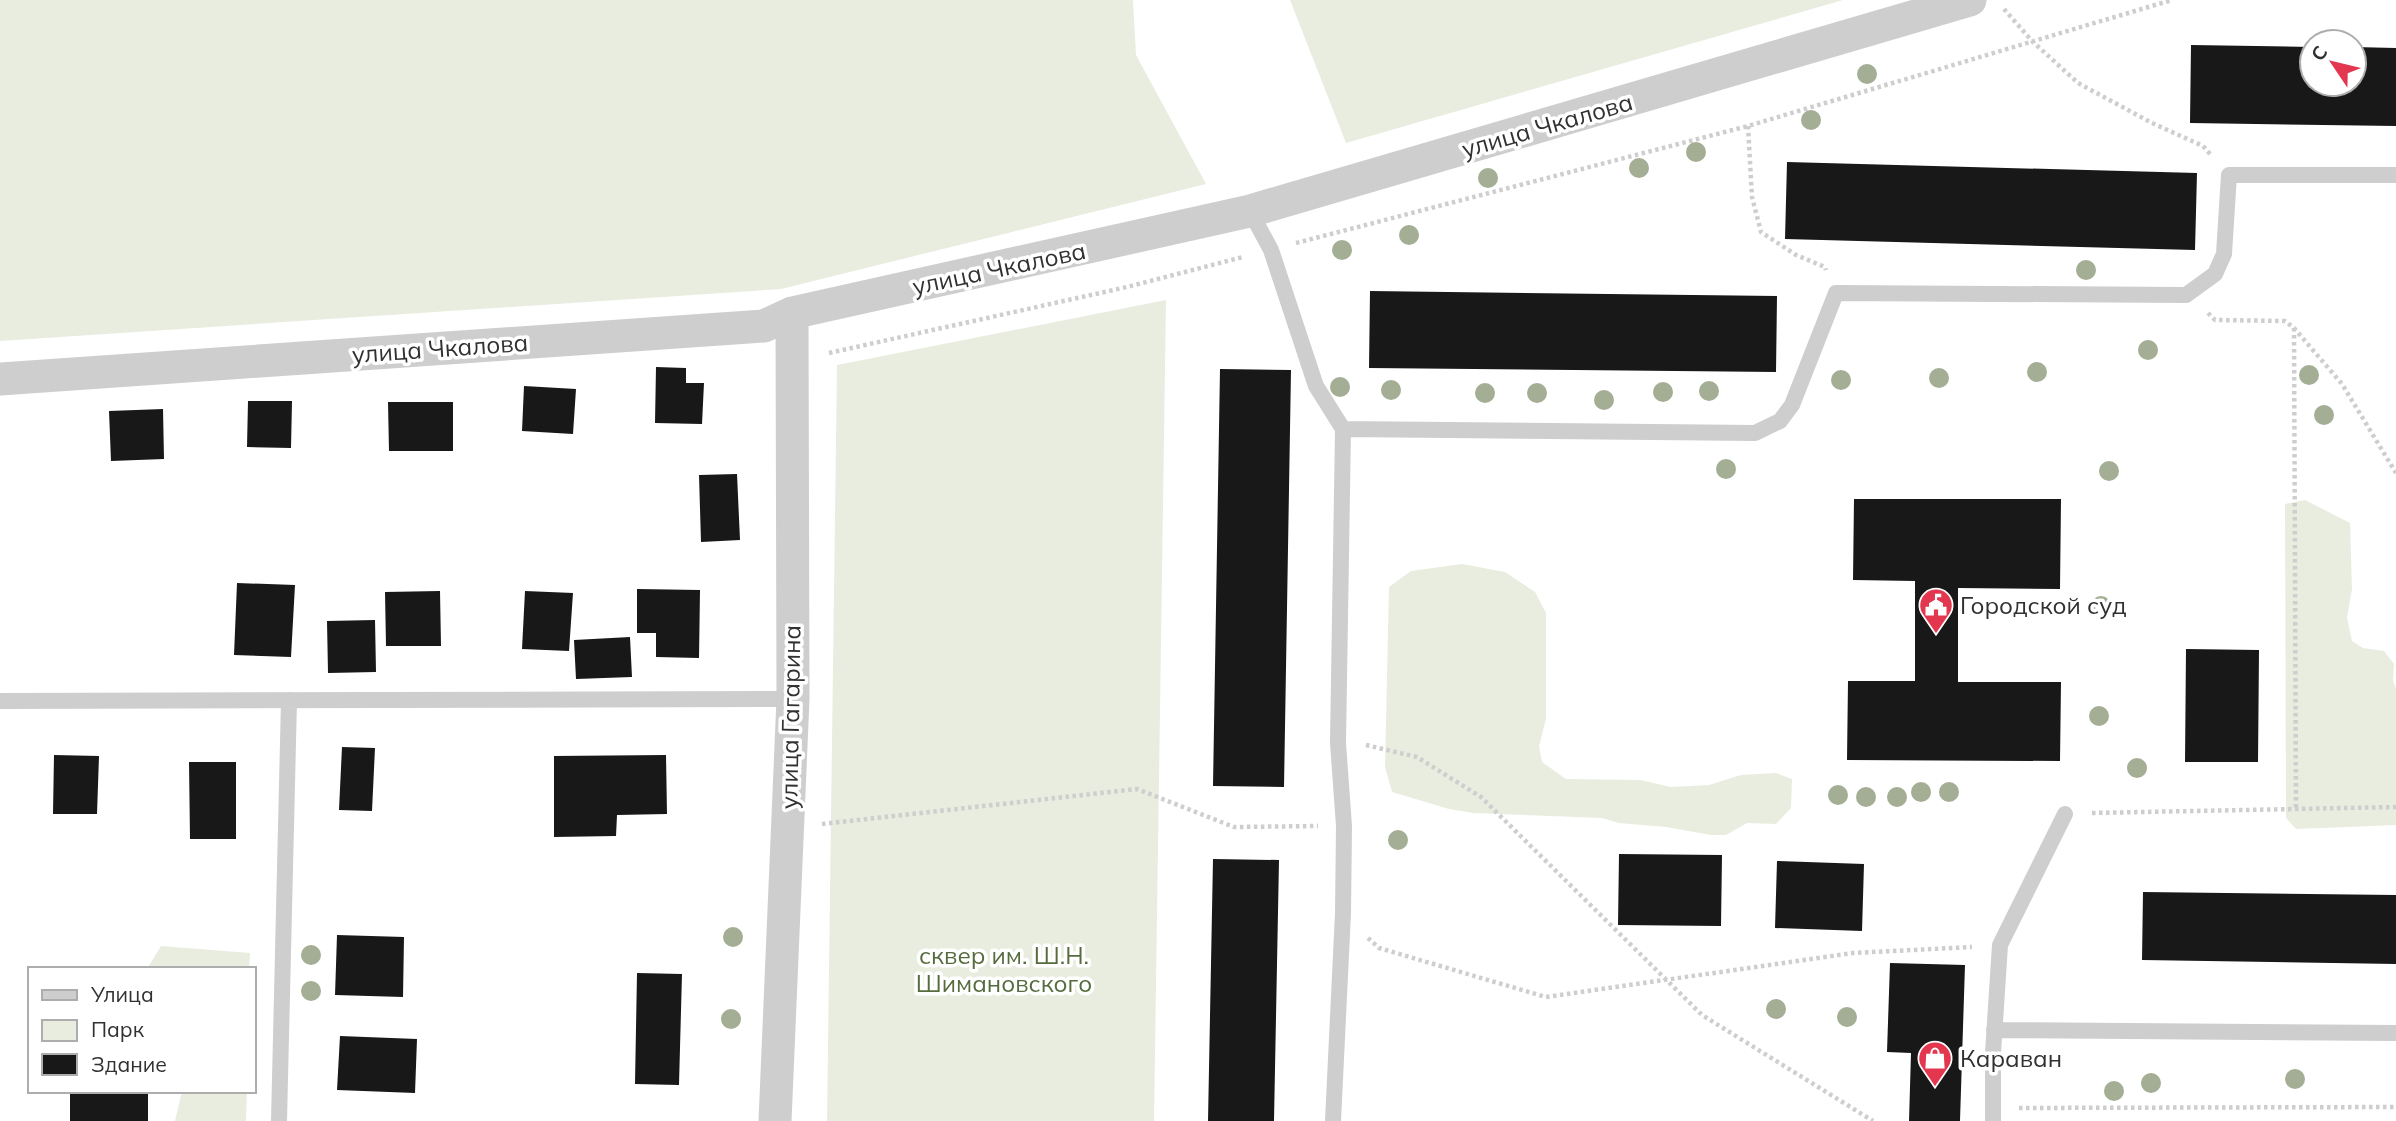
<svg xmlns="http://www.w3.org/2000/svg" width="2396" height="1121" viewBox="0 0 2396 1121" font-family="Mulish,sans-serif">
  <rect width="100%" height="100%" fill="#fff"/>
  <path fill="#e8eddf" d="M0,0H1133L1136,55L1206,184L781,289L0,341Z
    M1290,0H1843L1346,143Z
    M1166,300L1154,1121H827L837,365Z
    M2305,500L2350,523L2352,589L2347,618L2352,641L2363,648L2384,651L2394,664L2393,680L2396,689V825L2296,829L2286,818L2285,504Z
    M1462,564L1505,572L1535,592L1546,613V719L1539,746L1542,762L1566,779L1640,780L1671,787L1709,785L1741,775L1776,773L1792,779L1791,808L1776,824L1747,823L1726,835H1711L1666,827L1619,823L1602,818L1473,813L1449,809L1392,792L1385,767L1389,587L1411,571Z
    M161,946L250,953L249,969H147Z
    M182,1091H247L246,1121H175Z"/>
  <path fill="#181818" d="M2191,45L2312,47V84H2354V47L2396,48V126L2190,123Z
    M1787,162L2197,173L2195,250L1785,239Z
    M1370,291L1777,296L1776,372L1369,368Z
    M656,367L686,368V383H704L702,424L655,423Z
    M1220,369L1291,370L1284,787L1213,786Z
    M524,386L576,389L573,434L522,431Z
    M248,401H292L291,448L247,447Z
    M388,402H453V451H389Z
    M163,409L164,459L111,461L109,411Z
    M737,474L740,540L701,542L699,475Z
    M1854,499H2061L2060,589L1958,588V682H2061L2060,761L1847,760L1848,681H1915V581L1853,580Z
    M237,583L295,585L291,657L234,655Z
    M637,589L700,590L699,658L656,657V633H637Z
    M440,591L441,646H386L385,592Z
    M525,591L573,593L569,651L522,649Z
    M375,620L376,672L328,673L327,621Z
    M630,637L632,677L576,679L574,640Z
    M2186,649L2259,650L2258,762H2185Z
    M342,747L375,748L372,811L339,810Z
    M54,755L99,756L97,814H53Z
    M666,755L667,814L617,815L616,836L554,837V756Z
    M189,762H236V839H190Z
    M1619,854L1722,855L1721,926L1618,925Z
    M1213,859L1279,860L1274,1121H1208Z
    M1777,861L1864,864L1862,931L1775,928Z
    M2143,892L2396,895V964L2142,960Z
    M337,935L404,937L403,997L335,995Z
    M1890,963L1965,965L1960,1121H1909L1911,1053L1887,1052Z
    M637,973L682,974L679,1085L635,1084Z
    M340,1036L417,1039L415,1093L337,1090Z
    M70,1091H148V1121H70Z"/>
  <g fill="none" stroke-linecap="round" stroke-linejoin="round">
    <path stroke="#cecece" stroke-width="4.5" stroke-dasharray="3.5 3.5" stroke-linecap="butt" d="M2004,9L2032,41L2078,83L2152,123L2203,146L2211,155
      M1748,126L1752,197L1761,232L1796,255L1825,267L1826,270
      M1296,243L1748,126L2172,0
      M2208,313L2215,320L2285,321L2294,328L2342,384L2396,473
      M2294,328L2296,809
      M829,353L1127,287L1243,257
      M1366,745L1417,757L1481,797L1702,1015L1873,1121
      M2092,813L2396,807
      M822,824L1137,789L1234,827L1318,826
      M1368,938L1379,948L1546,997L1853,953L1972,947
      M2019,1108L2396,1107"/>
    <path stroke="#cecece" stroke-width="16" d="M1250,211L1271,250L1316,386L1343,429L1338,743L1344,826L1343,913L1333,1121
      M1343,429L1755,433L1780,421L1792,405L1836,293L2186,295L2215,274L2224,254L2229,175H2396
      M0,701L793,699
      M1994,1030L2396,1033
      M279,1121L289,700
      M1993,1121V1053L2000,945L2065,814"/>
    <path stroke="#cecece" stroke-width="33" d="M0,379L764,326L792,313L1250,211L1970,0
      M775,1121L793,699L792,313"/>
  </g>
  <g fill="#a3ae95">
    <circle cx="1867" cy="74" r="10"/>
    <circle cx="1811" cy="120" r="10"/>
    <circle cx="1696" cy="152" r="10"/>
    <circle cx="1639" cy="168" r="10"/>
    <circle cx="1488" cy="178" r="10"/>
    <circle cx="1409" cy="235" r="10"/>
    <circle cx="1342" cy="250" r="10"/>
    <circle cx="2086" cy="270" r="10"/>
    <circle cx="2148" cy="350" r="10"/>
    <circle cx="2037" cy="372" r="10"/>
    <circle cx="2309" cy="375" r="10"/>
    <circle cx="1939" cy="378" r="10"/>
    <circle cx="1841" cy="380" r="10"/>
    <circle cx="1340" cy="387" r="10"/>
    <circle cx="1391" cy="390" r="10"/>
    <circle cx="1709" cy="391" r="10"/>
    <circle cx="1663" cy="392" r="10"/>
    <circle cx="1485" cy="393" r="10"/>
    <circle cx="1537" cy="393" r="10"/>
    <circle cx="1604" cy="400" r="10"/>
    <circle cx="2324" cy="415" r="10"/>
    <circle cx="1726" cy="469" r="10"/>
    <circle cx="2109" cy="471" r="10"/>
    <circle cx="2101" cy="606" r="10"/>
    <circle cx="2099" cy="716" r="10"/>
    <circle cx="2137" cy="768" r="10"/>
    <circle cx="1921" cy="792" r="10"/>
    <circle cx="1949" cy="792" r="10"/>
    <circle cx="1838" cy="795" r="10"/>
    <circle cx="1866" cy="797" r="10"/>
    <circle cx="1897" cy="797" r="10"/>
    <circle cx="1398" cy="840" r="10"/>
    <circle cx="733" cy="937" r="10"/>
    <circle cx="311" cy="955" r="10"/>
    <circle cx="311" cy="991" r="10"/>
    <circle cx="1776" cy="1009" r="10"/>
    <circle cx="1847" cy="1017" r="10"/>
    <circle cx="731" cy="1019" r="10"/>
    <circle cx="2295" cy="1079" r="10"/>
    <circle cx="2151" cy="1083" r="10"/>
    <circle cx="2114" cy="1091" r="10"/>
  </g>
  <defs>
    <g id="civic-pin" transform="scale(1.75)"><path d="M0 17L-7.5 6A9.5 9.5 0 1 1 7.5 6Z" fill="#e3374f" stroke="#fff"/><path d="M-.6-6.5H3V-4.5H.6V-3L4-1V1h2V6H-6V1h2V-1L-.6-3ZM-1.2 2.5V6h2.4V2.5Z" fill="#fff"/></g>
    <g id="shop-pin" transform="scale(1.75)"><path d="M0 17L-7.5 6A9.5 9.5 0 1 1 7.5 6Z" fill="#e3374f" stroke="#fff"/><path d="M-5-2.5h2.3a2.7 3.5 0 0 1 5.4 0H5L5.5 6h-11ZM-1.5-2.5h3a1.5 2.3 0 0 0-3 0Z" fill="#fff"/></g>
  </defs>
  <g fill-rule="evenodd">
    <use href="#civic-pin" x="1936" y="605"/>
    <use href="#shop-pin" x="1935" y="1058"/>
  </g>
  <g text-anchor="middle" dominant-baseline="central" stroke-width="7" stroke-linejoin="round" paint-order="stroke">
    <g font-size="24" fill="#313131" stroke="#fff">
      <text transform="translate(1547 125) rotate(-16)">улица Чкалова</text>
      <text transform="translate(999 268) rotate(-12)">улица Чкалова</text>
      <text transform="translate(440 348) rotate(-4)">улица Чкалова</text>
      <text transform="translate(790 717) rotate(-89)">улица Гагарина</text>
    </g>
    <g font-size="24" fill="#313131" stroke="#fff" text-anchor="start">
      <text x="1960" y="605">Городской суд</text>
      <text x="1960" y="1058">Караван</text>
    </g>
    <g font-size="24" fill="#576c3e" stroke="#fff">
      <text x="1004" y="955">сквер им. Ш.Н.<tspan x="1004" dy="28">Шимановского</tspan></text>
    </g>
  </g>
  <rect x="28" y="967" width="228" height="126" fill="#ffffff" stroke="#adadad" stroke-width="2"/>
  <rect x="42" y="990" width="35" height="10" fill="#cecece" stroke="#adadad" stroke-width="2"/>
  <text x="91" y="1002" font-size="21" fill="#313131">Улица</text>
  <rect x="42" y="1020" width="35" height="21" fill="#e8eddf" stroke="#adadad" stroke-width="2"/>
  <text x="91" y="1037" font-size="21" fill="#313131">Парк</text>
  <rect x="42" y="1054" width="35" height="21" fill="#181818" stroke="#adadad" stroke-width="2"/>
  <text x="91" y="1072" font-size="21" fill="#313131">Здание</text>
  <g transform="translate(2333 63) rotate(305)"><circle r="33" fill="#ffffff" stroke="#adadad" stroke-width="2"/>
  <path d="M0-5L12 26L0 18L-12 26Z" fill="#e3374f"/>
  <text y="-10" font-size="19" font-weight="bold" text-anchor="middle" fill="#313131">С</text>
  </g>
</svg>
